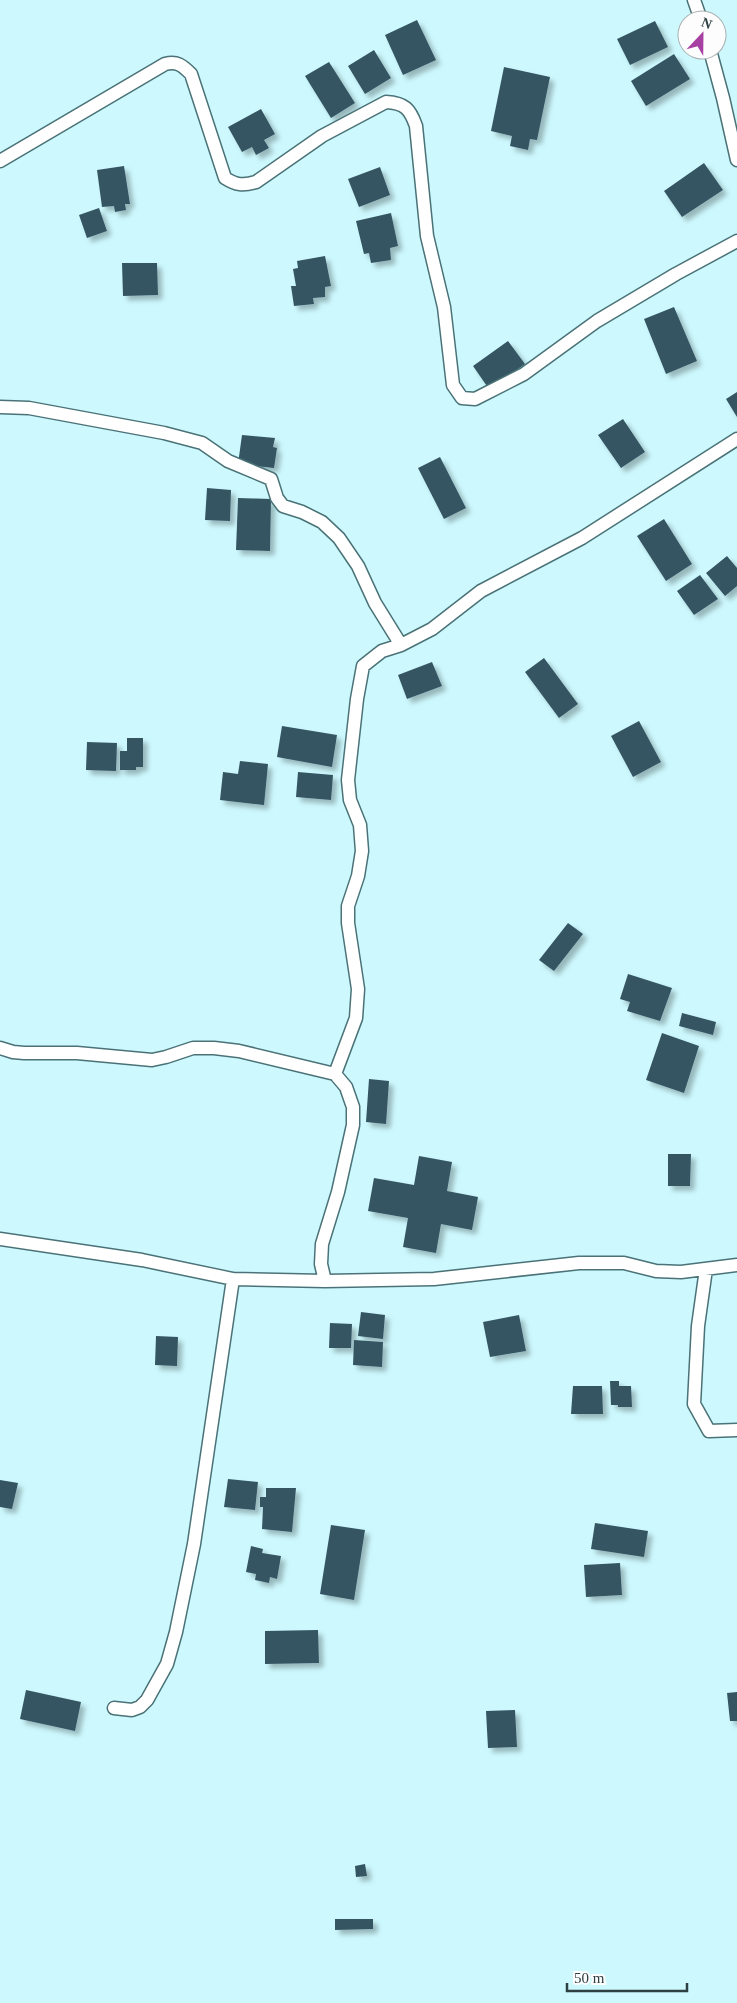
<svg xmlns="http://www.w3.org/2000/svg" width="737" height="2003" viewBox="0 0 737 2003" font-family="Georgia,serif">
  <defs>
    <filter id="shadow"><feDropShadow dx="4.5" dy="4.5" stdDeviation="2.5" flood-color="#0004"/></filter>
  </defs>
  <rect width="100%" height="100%" fill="#cdf9fe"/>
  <path fill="#355564" filter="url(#shadow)" d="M417,20L436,60L403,75L385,35Z
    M655,21L668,47L630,65L617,39Z
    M374,50L391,78L365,94L348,66Z
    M674,54L690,79L646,106L631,81Z
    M329,62L355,103L331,118L305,76Z
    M504,67L550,77L537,140L530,139L528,150L510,146L512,136L491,131Z
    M261,109L275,134L264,140L269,148L256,155L252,147L242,152L228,127Z
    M704,163L723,190L682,217L664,191Z
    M124,166L130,204H125L126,210L115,212L114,206L102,207L97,170Z
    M380,167L390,195L359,207L348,179Z
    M99,208L107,231L87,238L79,215Z
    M391,213L398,246L390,248L391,260L371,263L369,253L364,254L356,221Z
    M325,256L331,286L325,287V297L313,298L314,304L294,306L291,286H296L293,269L298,268L297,261Z
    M122,263H157L158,295L123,296Z
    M674,307L697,361L666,374L644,319Z
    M508,341L525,364L489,389L473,366Z
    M737,392V417L726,399Z
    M623,419L645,452L621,468L598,435Z
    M242,435L275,438L273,447L277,448L274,468L238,464Z
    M440,457L466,508L444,519L418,468Z
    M207,488L231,490L230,521L205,520Z
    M238,498L271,499L270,551L236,550Z
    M664,519L692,564L666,581L637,536Z
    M727,556L737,568V586L725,596L706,573Z
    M700,575L718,599L694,615L677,591Z
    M544,658L578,704L559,718L525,672Z
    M432,662L442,686L407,699L398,675Z
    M639,721L661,762L633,777L611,736Z
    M282,726L337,735L332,767L277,757Z
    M127,738H143V767H136V770H120V751H127Z
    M87,742L117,743L116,771L86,770Z
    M240,761L268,764L264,805L220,800L223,772L238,774Z
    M298,772L333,775L331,800L296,797Z
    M568,923L583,934L554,971L539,960Z
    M628,974L672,988L660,1021L627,1011L630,1002L620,999Z
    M682,1013L716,1022L713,1035L679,1026Z
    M662,1033L699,1046L684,1093L646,1080Z
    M369,1079L389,1081L386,1124L366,1122Z
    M668,1154H691L690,1186H668Z
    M419,1156L452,1162L447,1191L478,1197L472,1230L441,1224L436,1253L403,1247L408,1218L368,1211L374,1178L414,1185Z
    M361,1312L385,1315L383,1339L358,1336Z
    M519,1315L526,1351L490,1357L483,1322Z
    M330,1323L352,1324L351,1348H329Z
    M156,1336L178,1337L177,1366L155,1365Z
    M354,1340L383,1342L382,1367L353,1365Z
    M610,1381H619V1386H631L632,1407H618V1405H611Z
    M573,1386H602L603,1414H571Z
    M228,1479L258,1482L255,1510L224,1507Z
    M0,1480L18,1483L12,1509L0,1507Z
    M266,1488H296L292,1532L262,1529L263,1507H260V1497H266Z
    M595,1523L648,1531L644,1557L591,1549Z
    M331,1525L365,1530L354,1600L320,1594Z
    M251,1546L263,1549L262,1553L281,1556L277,1579L270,1577L269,1583L255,1580L256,1574L246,1572Z
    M620,1563L622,1595L586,1597L584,1565Z
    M318,1630L319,1663L265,1664V1631Z
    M26,1690L81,1702L75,1731L20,1719Z
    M737,1692V1721H730L727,1693Z
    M515,1710L517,1747L488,1748L486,1711Z
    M365,1864L367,1876L356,1877L355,1866Z
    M335,1919H373V1929L335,1930Z"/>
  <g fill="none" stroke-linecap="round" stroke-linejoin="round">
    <g stroke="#4a7277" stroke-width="15">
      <path id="street" d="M694,0L701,20
        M710,50L723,98L737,160
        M0,161L165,64C177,61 182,65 191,74L225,178C236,185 243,186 256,182L322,136L386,102C405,103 410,109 416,126L427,236L444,307L453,385L462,398L475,399L524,374L597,321L676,274L737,241
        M0,407L29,408L164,433L202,443L228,461L271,479L277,498L283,506L302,512L322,522L339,538L358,566L375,603L401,645
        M0,1048L13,1052L24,1053H77L152,1060L166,1057L193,1048H214L239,1051L335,1074L346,1087L353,1107V1125L338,1192L322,1244L321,1264L325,1281
        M335,1074L356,1018L358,989L348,923V906L358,876L362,851L360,825L350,800L348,780L357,699L363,666L382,651L401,645L432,629L481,591L582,538L737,439
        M0,1239L142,1260L233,1279L325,1281L434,1279L579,1263H624L656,1271L681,1272L737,1265
        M706,1269L698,1326L694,1404L709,1431L737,1430
        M114,1708L132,1710L140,1707L147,1700L167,1664L176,1632L194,1544L233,1279"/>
    </g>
    <use href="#street" stroke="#fff" stroke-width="12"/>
  </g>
  <g transform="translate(702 35) rotate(22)"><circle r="24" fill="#fdfdfd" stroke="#aab1b2"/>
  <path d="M0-4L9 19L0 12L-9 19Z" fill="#a740a3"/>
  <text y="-8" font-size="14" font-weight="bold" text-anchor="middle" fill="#2e4042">N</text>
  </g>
  <path d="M567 1983v8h120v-8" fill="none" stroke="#2e4042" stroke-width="2.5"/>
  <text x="574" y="1983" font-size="15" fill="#2e4042" stroke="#fdfdfd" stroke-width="4" paint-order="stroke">50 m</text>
</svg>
